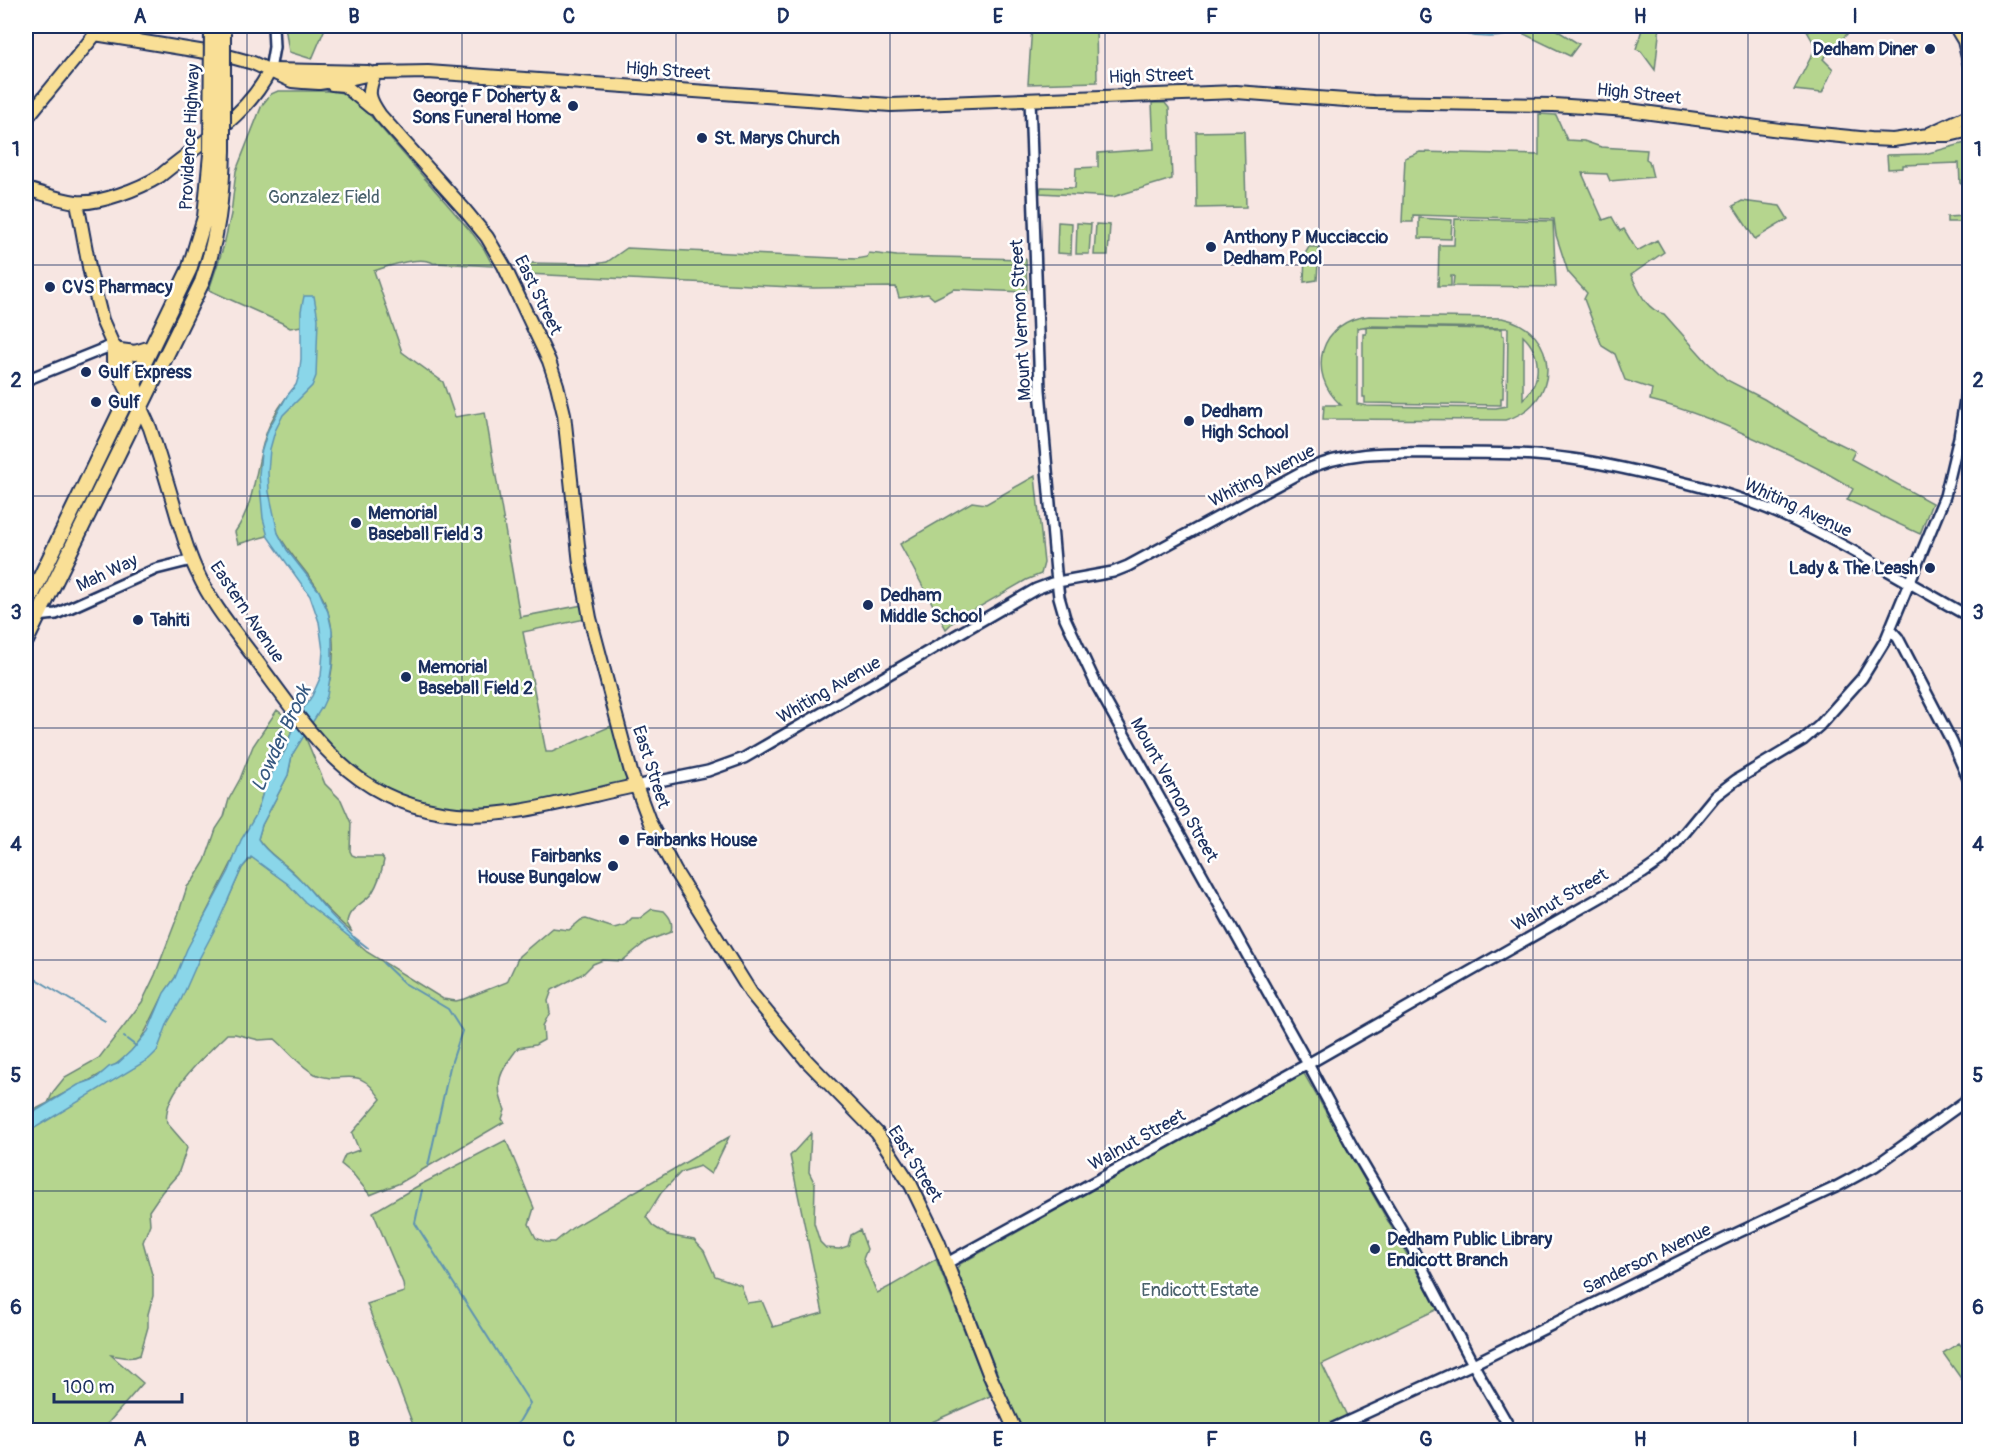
<svg xmlns="http://www.w3.org/2000/svg" width="1995" height="1456" viewBox="0 0 1995 1456" font-family="Pangolin,sans-serif">
  <rect width="100%" height="100%" fill="#f7e6e2"/>
  <filter id="ink" filterUnits="userSpaceOnUse"><feTurbulence type="fractalNoise" baseFrequency=".0167" numOctaves="2"/><feDisplacementMap in="SourceGraphic" scale="12" xChannelSelector="R" yChannelSelector="G"/><feConvolveMatrix kernelMatrix="1 2 1 2 8 2 1 2 1" color-interpolation-filters="sRGB"/></filter>
  <g filter="url(#ink)">
    <path fill="#b5d58e" stroke="#688276" stroke-width="1.5" fill-rule="evenodd" d="M285,26H326L312,59L289,52Z
      M1032,26H1096L1097,82L1028,84Z
      M1525,26H1550L1579,44L1570,56L1520,32L1516,33L1514,31Z
      M1643,26H1660L1655,70L1641,51L1636,49Z
      M1804,26H1846L1850,31L1823,59L1833,69L1822,93L1794,90L1816,47Z
      M278,91H331L349,94L368,113L473,234L484,249L493,266L433,263C420,255 388,266 374,271L402,352L443,382L455,417L485,412L520,617L588,604L590,618L523,632L546,752H552L618,723L635,786L488,814L391,797L308,729C315,714 325,699 329,683C337,654 334,615 318,589C305,569 289,554 278,533L238,544L235,532C256,502 255,465 267,431C277,405 297,384 315,363L314,324L290,328L282,323L209,290L224,245L231,214L236,171L262,105L271,94Z
      M1152,103H1165L1169,108L1172,179L1113,197L1040,193L1041,187L1075,188L1076,168L1098,167V153L1154,149Z
      M1539,114L1556,115L1567,140L1584,141L1601,147L1647,150L1646,159L1649,161L1653,177L1610,181L1607,174L1582,173L1603,220L1612,217L1620,231L1624,229L1637,251L1657,240L1664,252L1631,275C1639,291 1646,310 1664,314L1707,362L1727,380L1764,399L1820,434L1855,451L1851,459L1932,503L1920,534L1847,500L1853,489C1829,473 1802,460 1775,448C1734,428 1694,411 1650,400L1652,389L1625,380L1615,354L1602,346L1584,299L1587,293L1568,272L1556,235L1554,219L1413,215V222H1402L1405,158L1420,152L1539,155Z
      M1244,131L1246,207L1197,208L1196,132Z
      M1969,142V222H1947V217L1963,216V194L1969,190L1960,183L1959,163L1903,165V168L1888,169L1887,155L1925,154Z
      M1742,201L1780,206L1788,219L1755,239L1733,206Z
      M1419,218L1452,220L1451,239L1419,238Z
      M1455,219L1553,221L1556,287L1453,286L1454,276H1451V286H1438L1439,245H1454Z
      M1058,222L1072,223L1071,254L1057,253Z
      M1077,223L1091,224L1089,254H1076Z
      M1096,224L1110,225L1108,255H1094Z
      M1309,247H1319L1317,280L1304,282L1305,254Z
      M627,248L856,259L867,257L869,253L897,256L1026,259L1027,292L954,289L934,299L928,294L899,298L896,287L813,288L527,274L522,270L526,263L595,264L607,262Z
      M1369,316L1502,318C1561,330 1562,405 1505,420L1323,419L1324,405H1341C1305,373 1320,320 1369,316ZM1368,326L1508,328L1507,406L1496,408L1367,406L1357,404V328ZM1523,336C1542,354 1542,382 1523,399Z
      M1366,327L1502,329V335L1504,336L1503,398H1501V405L1365,403V397H1363V334H1366Z
      M1035,476L1044,563L1041,574L1026,580L953,622L946,629L900,544L972,502L986,504Z
      M277,710L294,723L286,749L265,786L256,815L202,921L226,904L242,868L252,857L288,884L367,952L443,999L456,1001L464,999L507,982L519,956L552,928L569,930L581,920L586,919L614,928L625,925L632,918H640L652,909L664,911C671,918 673,923 671,932L647,941L622,961L603,960L593,964L584,973L552,990L548,1001L550,1012L543,1026L544,1040L535,1045L518,1048C500,1071 493,1083 505,1110L502,1119L504,1122L400,1183L370,1195L353,1174L341,1164L345,1155L359,1150L352,1133L381,1099C356,1061 344,1087 315,1074C299,1066 288,1050 275,1039L259,1040L235,1034H227C207,1054 161,1093 167,1123L186,1145L187,1148L178,1174L162,1192L149,1211L150,1224L143,1242L153,1278V1296L148,1314V1327L140,1355C130,1360 121,1356 111,1355L143,1383L102,1430H26V1114L48,1103L53,1092L65,1077L99,1058L142,1002L155,975L178,915L187,887L194,879L205,861L216,829L224,817L229,799L240,779L253,746ZM201,924L140,1059L50,1101C73,1088 98,1078 119,1062C144,1044 150,1020 164,994C167,988 171,984 175,978C184,961 190,941 201,924Z
      M304,734L325,784L341,800L351,823L350,851L352,855L357,857H382L384,860C382,871 378,883 372,893C364,904 348,908 347,923L352,932C329,915 313,891 292,871C280,860 267,853 258,839L262,825L288,775L292,755Z
      M1303,1072L1438,1309L1322,1364L1347,1416L1318,1430H1022L1011,1409L959,1275L957,1268L960,1264Z
      M811,1133L809,1172L815,1184L814,1223L820,1242L826,1248L839,1249L848,1246L851,1235L860,1230L867,1249L863,1259L877,1293C898,1284 916,1270 936,1259L990,1396L914,1430H415L367,1304L404,1292L403,1283L373,1212L416,1187L506,1140L534,1208L529,1224L536,1238L546,1242H555L572,1228L729,1137L711,1174L700,1166L681,1172L661,1193L646,1217L653,1226L667,1235L694,1240L704,1251L715,1276L741,1285L747,1303L762,1301L773,1327L823,1313L790,1156Z
      M1959,1343L1969,1355V1390L1943,1353Z"/>
    <path fill="#8ad6e9" stroke="#5e93b1" stroke-width="1.5" d="M1445,26H1525C1506,43 1465,38 1445,26Z
      M304,296H314L318,319L316,376L312,386L283,415L275,431L270,449L268,472L269,492L278,533L287,550L319,591L328,612L332,630V665L327,696L322,707L292,755L288,775L262,825L258,839C266,853 280,860 291,871C308,885 320,904 335,919C345,930 352,933 361,946L305,902L288,884L251,857L242,868L217,925L199,959L181,1000L168,1022L157,1051L149,1059L33,1129L26,1138V1117L78,1085L95,1079L109,1067L117,1064L131,1051L148,1031L164,993L175,978L187,949L229,871L241,840L256,815L265,786L286,749L294,723L312,696L321,676L323,651L319,622L310,596L268,537L263,518L259,475L261,453L268,430L287,396L296,385L299,375L301,359V311Z"/>
    <g fill="none" stroke-linecap="round" stroke-linejoin="round">
      <path stroke="#5e93b1" stroke-width="2" d="M354,937L368,948
        M383,963L404,983L448,1009L462,1031L450,1067L428,1166
        M26,973L105,1021
        M124,1037L136,1046
        M422,1190L415,1223L530,1403L519,1422L510,1430"/>
      <g stroke="#1b2f5e" stroke-width="14">
        <path id="minor" d="M270,70L274,47L273,26
          M1030,99L1040,390L1056,572L1059,597L1065,618L1096,684L1308,1064L1351,1144L1411,1246L1473,1364L1511,1430
          M26,380L113,345
          M37,616L56,614L156,569L192,560
          M1890,629L1898,638L1952,742L1970,783
          M635,786L708,771L744,758L1036,589L1052,583L1113,572L1128,566L1303,471C1353,448 1397,453 1450,453C1491,453 1532,453 1572,459C1602,463 1632,470 1661,477C1701,486 1741,497 1778,513C1844,543 1906,582 1970,617
          M947,1263L1308,1064L1643,873L1663,859L1715,796L1736,780L1803,740L1819,726L1862,678L1886,639L1945,496L1959,437L1970,369
          M1329,1430L1473,1364L1720,1241L1836,1187L1875,1166L1970,1098"/>
      </g>
      <g stroke="#1b2f5e" stroke-width="16">
        <path id="major" d="M1955,26L1964,41L1970,46
          M95,34L224,55L253,63L292,81L303,82L319,83L353,78L375,73L428,72L891,105L1236,92L1373,102L1554,105L1628,110L1780,130L1870,139L1893,140L1928,135H1949L1970,130
          M1964,41L1970,66
          M271,70L368,72
          M375,73C367,93 368,98 380,115L464,209L487,237L504,266L549,361L557,385L564,414L580,564L590,618L631,772L650,823L675,871L751,993L807,1061L877,1133L911,1185L938,1241L990,1376L1015,1430
          M332,84L344,85L372,108
          M26,119L102,26
          M1929,134L1970,115
          M26,189C42,193 59,200 76,202C98,205 141,188 160,176C198,144 248,116 270,70
          M77,202L90,272L102,320L113,345L125,358L138,392L140,406L150,428C160,458 169,488 178,519C184,537 189,557 198,574C213,607 238,635 259,664C314,738 355,805 457,814C511,819 581,797 635,786
          M113,345V361L132,400"/>
      </g>
      <g stroke="#1b2f5e" stroke-width="18">
        <path id="highway" d="M120,351L135,353L151,348
          M26,607L189,270L205,217L211,154
          M26,641L202,282C218,238 222,196 223,150"/>
      </g>
      <use href="#minor" stroke="#fff" stroke-width="9"/>
      <use href="#major" stroke="#f9df96" stroke-width="12"/>
      <use href="#highway" stroke="#f9df96" stroke-width="14"/>
      <g stroke="#1b2f5e" stroke-width="18" stroke-linecap="butt">
        <path id="highway-bridge" d="M223,150V33
          M211,154L212,30"/>
      </g>
      <use href="#highway-bridge" stroke="#f9df96" stroke-width="14"/>
    </g>
  </g>
  <path fill="none" stroke="#1b2f5e" stroke-width="1.5" stroke-opacity="0.55" d="M247,26V1430M462,26V1430M676,26V1430M890,26V1430M1105,26V1430M1319,26V1430M1533,26V1430M1748,26V1430M26,265H1970M26,496H1970M26,728H1970M26,960H1970M26,1191H1970"/>
  <g fill="#1b2f5e" stroke="#fff" stroke-width="2">
    <circle cx="1930" cy="49" r="6"/>
    <circle cx="573" cy="106" r="6"/>
    <circle cx="702" cy="138" r="6"/>
    <circle cx="1211" cy="247" r="6"/>
    <circle cx="50" cy="287" r="6"/>
    <circle cx="86" cy="372" r="6"/>
    <circle cx="96" cy="402" r="6"/>
    <circle cx="1189" cy="421" r="6"/>
    <circle cx="356" cy="523" r="6"/>
    <circle cx="1930" cy="568" r="6"/>
    <circle cx="868" cy="605" r="6"/>
    <circle cx="138" cy="620" r="6"/>
    <circle cx="406" cy="677" r="6"/>
    <circle cx="624" cy="840" r="6"/>
    <circle cx="613" cy="866" r="6"/>
    <circle cx="1375" cy="1249" r="6"/>
  </g>
  <g text-anchor="middle" dominant-baseline="central" stroke-width="5" stroke-linejoin="round" paint-order="stroke">
    <g font-size="18" font-weight="bold" fill="#1b2f5e" stroke="#fff" text-anchor="start">
      <text x="1918" y="49" text-anchor="end">Dedham Diner</text>
      <text x="561" y="96" text-anchor="end">George F Doherty &amp;<tspan x="561" dy="21">Sons Funeral Home</tspan></text>
      <text x="714" y="138">St. Marys Church</text>
      <text x="1223" y="237">Anthony P Mucciaccio<tspan x="1223" dy="21">Dedham Pool</tspan></text>
      <text x="62" y="287">CVS Pharmacy</text>
      <text x="98" y="372">Gulf Express</text>
      <text x="108" y="402">Gulf</text>
      <text x="1201" y="411">Dedham<tspan x="1201" dy="21">High School</tspan></text>
      <text x="368" y="513">Memorial<tspan x="368" dy="21">Baseball Field 3</tspan></text>
      <text x="1918" y="568" text-anchor="end">Lady &amp; The Leash</text>
      <text x="880" y="595">Dedham<tspan x="880" dy="21">Middle School</tspan></text>
      <text x="150" y="620">Tahiti</text>
      <text x="418" y="667">Memorial<tspan x="418" dy="21">Baseball Field 2</tspan></text>
      <text x="636" y="840">Fairbanks House</text>
      <text x="601" y="856" text-anchor="end">Fairbanks<tspan x="601" dy="21">House Bungalow</tspan></text>
      <text x="1387" y="1239">Dedham Public Library<tspan x="1387" dy="21">Endicott Branch</tspan></text>
    </g>
    <g font-size="18" fill="#1b2f5e" stroke="#fff">
      <text transform="translate(668 71) rotate(4)">High Street</text>
      <text transform="translate(1151 76) rotate(-2)">High Street</text>
      <text transform="translate(1639 94) rotate(6)">High Street</text>
      <text transform="translate(190 137) rotate(-87)">Providence Highway</text>
      <text transform="translate(538 295) rotate(64)">East Street</text>
      <text transform="translate(1021 320) rotate(-93)">Mount Vernon Street</text>
      <text transform="translate(1262 476) rotate(-27)">Whiting Avenue</text>
      <text transform="translate(1798 508) rotate(25)">Whiting Avenue</text>
      <text transform="translate(107 573) rotate(-25)">Mah Way</text>
      <text transform="translate(247 612) rotate(56)">Eastern Avenue</text>
      <text transform="translate(829 690) rotate(-30)">Whiting Avenue</text>
      <text transform="translate(651 767) rotate(72)">East Street</text>
      <text transform="translate(1174 790) rotate(61)">Mount Vernon Street</text>
      <text transform="translate(1560 900) rotate(-30)">Walnut Street</text>
      <text transform="translate(1137 1140) rotate(-29)">Walnut Street</text>
      <text transform="translate(915 1164) rotate(58)">East Street</text>
      <text transform="translate(1647 1259) rotate(-26)">Sanderson Avenue</text>
    </g>
    <g font-size="18" fill="#49616c" stroke="#fff">
      <text x="324" y="197">Gonzalez Field</text>
      <text x="1200" y="1290">Endicott Estate</text>
    </g>
    <g font-size="20" font-style="italic" fill="#375981" stroke="#fff">
      <text transform="translate(281 738) rotate(-65)">Lowder Brook</text>
    </g>
  </g>
  <rect width="1995" height="1456" fill="none" stroke="#fff" stroke-width="66"/>
  <path d="M54 1393v9h128v-9" fill="none" stroke="#1b2f5e" stroke-width="3"/>
  <text x="63" y="1393" font-size="18" fill="#1b2f5e" stroke="#ffffff" stroke-width="4.5" paint-order="stroke">100 m</text>
  <rect x="33" y="33" width="1929" height="1390" fill="none" stroke="#1b2f5e" stroke-width="2"/>
  <g font-size="20" text-anchor="middle" font-weight="bold" fill="#1b2f5e">
    <text x="140" y="23">A</text>
    <text x="354" y="23">B</text>
    <text x="569" y="23">C</text>
    <text x="783" y="23">D</text>
    <text x="998" y="23">E</text>
    <text x="1212" y="23">F</text>
    <text x="1426" y="23">G</text>
    <text x="1640" y="23">H</text>
    <text x="1855" y="23">I</text>
    <text x="16" y="156">1</text>
    <text x="1978" y="156">1</text>
    <text x="16" y="387">2</text>
    <text x="1978" y="387">2</text>
    <text x="16" y="619">3</text>
    <text x="1978" y="619">3</text>
    <text x="16" y="851">4</text>
    <text x="1978" y="851">4</text>
    <text x="16" y="1082">5</text>
    <text x="1978" y="1082">5</text>
    <text x="16" y="1314">6</text>
    <text x="1978" y="1314">6</text>
    <text x="140" y="1446">A</text>
    <text x="354" y="1446">B</text>
    <text x="569" y="1446">C</text>
    <text x="783" y="1446">D</text>
    <text x="998" y="1446">E</text>
    <text x="1212" y="1446">F</text>
    <text x="1426" y="1446">G</text>
    <text x="1640" y="1446">H</text>
    <text x="1855" y="1446">I</text>
  </g>
</svg>
